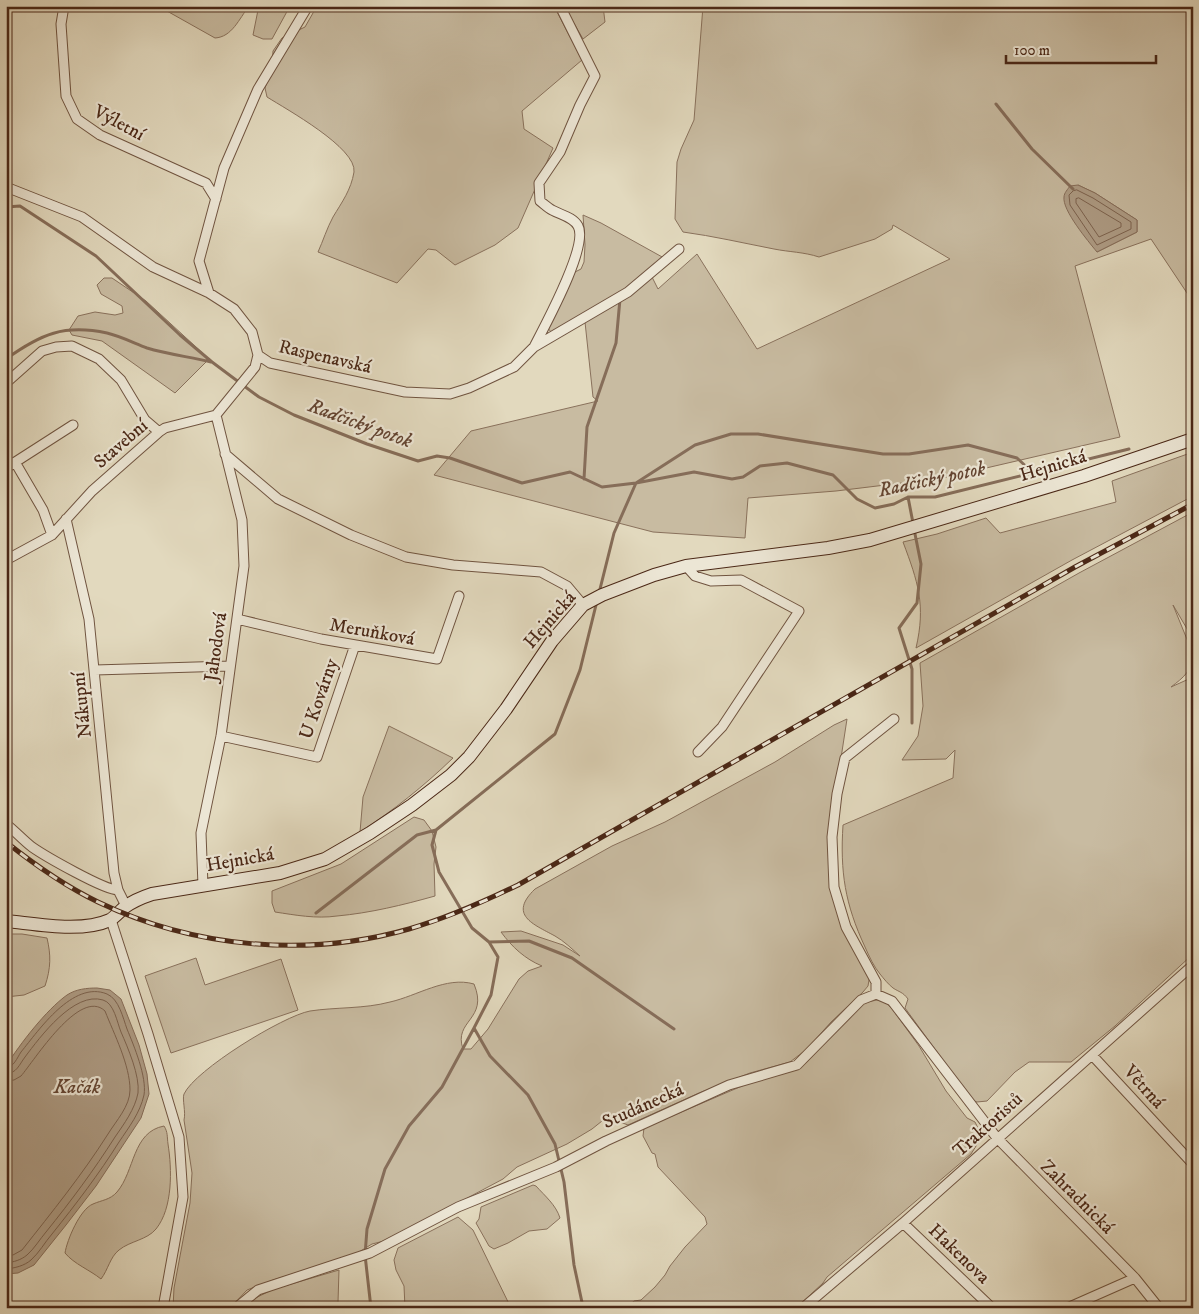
<svg xmlns="http://www.w3.org/2000/svg" width="1199" height="1314" viewBox="0 0 1199 1314" font-family="'IM FELL DW Pica',serif">
  <rect width="100%" height="100%" fill="#e2d9be"/>
  <filter id="stains"><feTurbulence type="fractalNoise" baseFrequency=".004" numOctaves="4"/><feColorMatrix values="0 0 0 0 .2 0 0 0 0 .09 0 0 0 0 .02 0 0 0 .5 -.17"/></filter>
  <radialGradient id="worn" r=".72"><stop offset=".6" stop-color="#630" stop-opacity="0"/><stop offset="1" stop-color="#630" stop-opacity=".3"/></radialGradient>
  <path fill="#c8bba1" stroke="#89715c" fill-rule="evenodd" d="M158,6H249C239,19 232,37 215,38Z
    M253,6H290L272,39H263L253,35L258,10Z
    M317,6H554L582,60L522,111L524,129L553,148L518,228L495,245L455,265L436,250L428,249L397,283L318,252C323,241 327,228 333,217C342,202 351,190 354,172C357,148 286,109 267,97L265,88L272,68L273,51L282,38L305,27Z
    M564,6H603L605,22L583,39Z
    M703,6H911L915,10L913,6H1193V302L1151,239L1075,266L1120,437L943,478L836,491L748,498L745,538L653,532L434,475L471,431L598,401L593,397L585,322L652,277L658,289L697,254L757,349L950,259L893,225L892,229L875,239L819,257C804,252 789,252 774,249C743,243 713,236 683,232L675,219L677,162L681,149L694,120ZM1078,185L1095,193L1137,220V232L1097,252Z
    M583,215L601,223L664,258L623,291L551,332L547,327L575,272L581,269L584,262L585,245Z
    M104,278H112L146,301L209,359L175,393L102,341L72,335L69,330L78,316L95,312L115,315L123,313L122,306L101,294L97,285Z
    M1193,452V496L1072,560L916,648C926,605 918,582 903,542L937,534L986,518L1000,533L1116,502L1112,481Z
    M1193,512V639L1173,605L1193,654C1193,670 1183,678 1171,687L1191,678H1193V954L1115,1026L1071,1062H1029L1015,1072L987,1101L977,1102L972,1100L905,1008L908,999C903,992 899,992 893,988C888,984 884,979 880,974C874,967 869,956 865,947C845,904 840,872 843,825L953,778L955,750L946,759L902,760L918,736L923,706L920,663L1079,573Z
    M847,719L833,810V892L869,973V980L868,986L863,992L831,1022L807,1049L790,1062L750,1073L699,1093L628,1125L612,1119L602,1121L592,1129L567,1144L517,1167L503,1179L411,1228L384,1241L372,1244L354,1255L273,1280L247,1290L230,1308H173L174,1288L190,1203L192,1173L184,1120C186,1112 182,1099 184,1094C195,1070 283,1016 310,1011C336,1007 364,1009 390,1002C417,996 446,976 474,984C489,1020 453,1020 463,1049H471L488,1029L519,979L528,971L542,966C525,959 512,947 501,932L521,931L563,945L580,956C572,949 564,941 555,936C533,924 508,915 535,889L612,846L665,822L775,762L834,725Z
    M389,726L453,758C424,786 394,810 360,832L363,797Z
    M414,817L424,820L432,831L436,847L434,864L435,896C403,905 370,913 337,916C316,919 295,915 275,912L272,903V891L341,864Z
    M6,934H22L47,938C51,955 51,968 45,986L24,995L6,997Z
    M196,958L205,985L281,959L298,1010L171,1053L145,976Z
    M877,1000L885,1002L893,1010L919,1046L946,1091L967,1118L975,1122L978,1128L979,1135L978,1143L971,1154L827,1277L823,1283L796,1308H626L634,1301L641,1300L655,1287L665,1275L670,1266L685,1247L707,1224L705,1217L658,1167L655,1154L652,1153L643,1136L644,1128L749,1083L793,1070L807,1062L849,1016L863,1003Z
    M164,1126C168,1132 167,1137 168,1144C172,1169 173,1208 156,1229C147,1240 130,1241 119,1250C110,1257 108,1270 101,1279C90,1270 74,1264 65,1253C67,1240 80,1209 93,1204C102,1200 110,1200 117,1192C135,1171 132,1132 164,1126Z
    M533,1185L536,1186C545,1196 556,1205 560,1218L547,1229L529,1231L508,1243L494,1249L489,1246L476,1223L479,1219L481,1207Z
    M458,1217L473,1230L511,1308H405L404,1286L396,1270L394,1260L398,1248Z
    M339,1270L338,1302L340,1304L354,1305L357,1308H245V1303L274,1289Z"/>
  <path fill="#ae9c85" stroke="#866d59" d="M1078,185L1095,193L1137,220V232L1097,252C1088,241 1062,210 1064,197C1064,193 1068,189 1070,186Z
    M97,988L110,990L121,999L139,1045L147,1074L149,1094L141,1118L96,1186L66,1225L34,1265L18,1273L6,1274V1066C20,1044 46,1010 67,995C76,989 87,988 97,988Z"/>
  <g fill="none" stroke-linecap="round" stroke-linejoin="round">
    <path stroke="#7c624e" stroke-width="1" d="M1077,190L1093,198L1131,222V229L1097,245L1070,205L1069,195L1073,191Z
      M1079,198L1121,223V227L1099,237L1076,203V199Z
      M6,1068C14,1067 17,1058 21,1052C39,1030 73,980 107,994C119,999 123,1018 127,1029C134,1046 147,1077 144,1095C140,1113 129,1127 119,1142C99,1174 76,1204 52,1234C45,1242 39,1253 31,1260C24,1266 15,1268 6,1269
      M6,1074C17,1073 19,1065 25,1057C40,1037 74,991 103,1000C114,1003 117,1022 121,1032C128,1048 140,1076 138,1093C135,1109 124,1124 115,1137C94,1170 71,1201 46,1232C40,1239 34,1249 27,1255C21,1260 14,1262 6,1263
      M6,1081L14,1080L21,1076C34,1061 80,987 105,1011C114,1034 130,1065 130,1090C130,1106 116,1121 108,1134C82,1175 52,1212 22,1250L13,1255H6"/>
    <path stroke="#866d59" stroke-width="3" d="M996,104L1032,149L1073,189
      M6,207L20,206L96,256L180,335L212,362L259,397L294,415L367,444L418,461L437,456L450,458L522,483L570,472L602,487L636,483L694,472L732,479L743,477L760,466L787,463L833,475L857,499L875,508L894,504L908,497H935L1129,449
      M6,359C41,334 64,324 107,333C120,336 134,343 147,348C167,354 190,357 211,362
      M584,479L587,427L616,343L620,299
      M908,497L913,523
      M599,593L614,533L636,483L695,445L731,434H758L883,454H909L968,445L1017,458L1033,473
      M912,723V669L899,628L917,603L921,564L914,529
      M436,830L432,845L439,872L472,928L489,942L498,957L491,995L474,1028L490,1056L528,1095L555,1144L564,1182L574,1265L583,1307
      M316,913L417,835L436,830L555,734L580,670L597,601
      M489,942L529,941L572,958L674,1029
      M371,1308L365,1255L367,1229L385,1169L409,1126L442,1087L474,1028"/>
    <g stroke="#705440" stroke-width="11">
      <path id="minor" d="M64,6L61,24L66,96L77,119L100,135L206,183L216,199
        M6,187L82,217L153,267L209,293L234,309L252,332L258,355L270,363L405,392L450,394L469,388L514,367L534,347L628,292L679,249
        M209,293L199,261L224,168L258,89L308,6
        M534,347C545,325 589,246 578,226C573,217 561,215 552,210C548,208 544,204 540,201L539,183L560,152L580,105L595,76L560,6
        M6,383L42,351L56,347L72,346L99,359L121,380L145,420L159,432
        M225,454L278,499L351,535L406,557L453,565L541,572L567,586L583,605
        M15,462L43,510L52,535
        M6,468L73,425
        M66,519L89,619L114,873L118,890L126,906
        M6,560L52,535L92,491L159,432L165,428L216,415L255,367L258,355
        M686,566L695,576L711,581L741,580L799,611L722,727L698,752
        M237,619L321,639L437,659L459,596
        M95,670L229,666
        M221,736L317,757L355,645
        M6,824C15,831 23,840 32,847C45,856 104,890 118,890
        M203,886L201,833L221,736L244,566L242,520L216,415
        M111,920L148,1034L179,1137L183,1197L163,1308
        M876,994V982L846,927L834,887L832,837L837,794L845,758L894,719
        M1092,1055L1193,1164
        M903,1223L992,1308
        M236,1308L258,1290L370,1253L458,1207L556,1167L606,1141L729,1085L797,1065L861,1000L876,994L892,1001L997,1138L1135,1278L1159,1308
        M803,1308L903,1223L1193,965
        M1067,1308L1135,1278"/>
    </g>
    <g stroke="#4a2716" stroke-width="14">
      <path id="secondary" d="M6,921C37,924 81,933 110,920C115,917 120,911 125,907C133,901 143,897 152,894L280,873L325,859L370,833L412,805L451,775L469,757L506,709L552,641L583,605L602,595L654,575L686,566L828,548L870,540L1084,476L1193,439"/>
    </g>
    <use href="#minor" stroke="#ece6d5" stroke-width="9"/>
    <use href="#secondary" stroke="#ece6d5" stroke-width="12"/>
    <g stroke="#4a2716" stroke-width="5">
      <path id="rail" d="M6,842C35,865 65,886 98,902C194,948 307,958 409,929C447,918 483,902 518,885L1075,567L1193,504"/>
    </g>
    <use href="#rail" stroke="#ece6d5" stroke-width="3" stroke-dasharray="9" stroke-linecap="butt"/>
  </g>
  <g text-anchor="middle" dominant-baseline="central" stroke-width="4.5" stroke-linejoin="round" paint-order="stroke">
    <g font-size="19" fill="#4a2716" stroke="#ece6d5">
      <text transform="translate(119 123) rotate(28)">Výletní</text>
      <text transform="translate(325 357) rotate(13)">Raspenavská</text>
      <text transform="translate(121 444) rotate(-41)">Stavební</text>
      <text transform="translate(1053 466) rotate(-17)">Hejnická</text>
      <text transform="translate(550 620) rotate(-49)">Hejnická</text>
      <text transform="translate(372 632) rotate(10)">Meruňková</text>
      <text transform="translate(216 647) rotate(-82)">Jahodová</text>
      <text transform="translate(319 699) rotate(-71)">U Kovárny</text>
      <text transform="translate(82 705) rotate(-96)">Nákupní</text>
      <text transform="translate(240 860) rotate(-10)">Hejnická</text>
      <text transform="translate(1144 1087) rotate(48)">Větrná</text>
      <text transform="translate(643 1106) rotate(-24)">Studánecká</text>
      <text transform="translate(988 1125) rotate(-42)">Traktoristů</text>
      <text transform="translate(1077 1197) rotate(45)">Zahradnická</text>
      <text transform="translate(959 1254) rotate(44)">Hakenova</text>
    </g>
    <g font-size="20" font-style="italic" fill="#634432" stroke="#ece6d5">
      <text transform="translate(360 424) rotate(20)">Radčický potok</text>
      <text transform="translate(932 480) rotate(-12)">Radčický potok</text>
      <text x="77" y="1087">Kačák</text>
    </g>
  </g>
  <rect width="1199" height="1314" fill="none" stroke="#e2d9be" stroke-width="25"/>
  <rect x="8" y="8" width="1184" height="1299" fill="none" stroke="#4a2716" stroke-width="2.5"/>
  <rect x="12" y="12" width="1174" height="1289" fill="none" stroke="#4a2716"/>
  <path d="M1006 55v8h150v-8" fill="none" stroke="#4a2716" stroke-width="2.5"/>
  <text x="1014" y="55" font-size="15" fill="#4a2716" stroke="#ece6d5" stroke-width="4" paint-order="stroke">100 m</text>
  <rect width="100%" height="100%" filter="url(#stains)"/>
  <rect width="100%" height="100%" fill="url(#worn)"/>
</svg>
